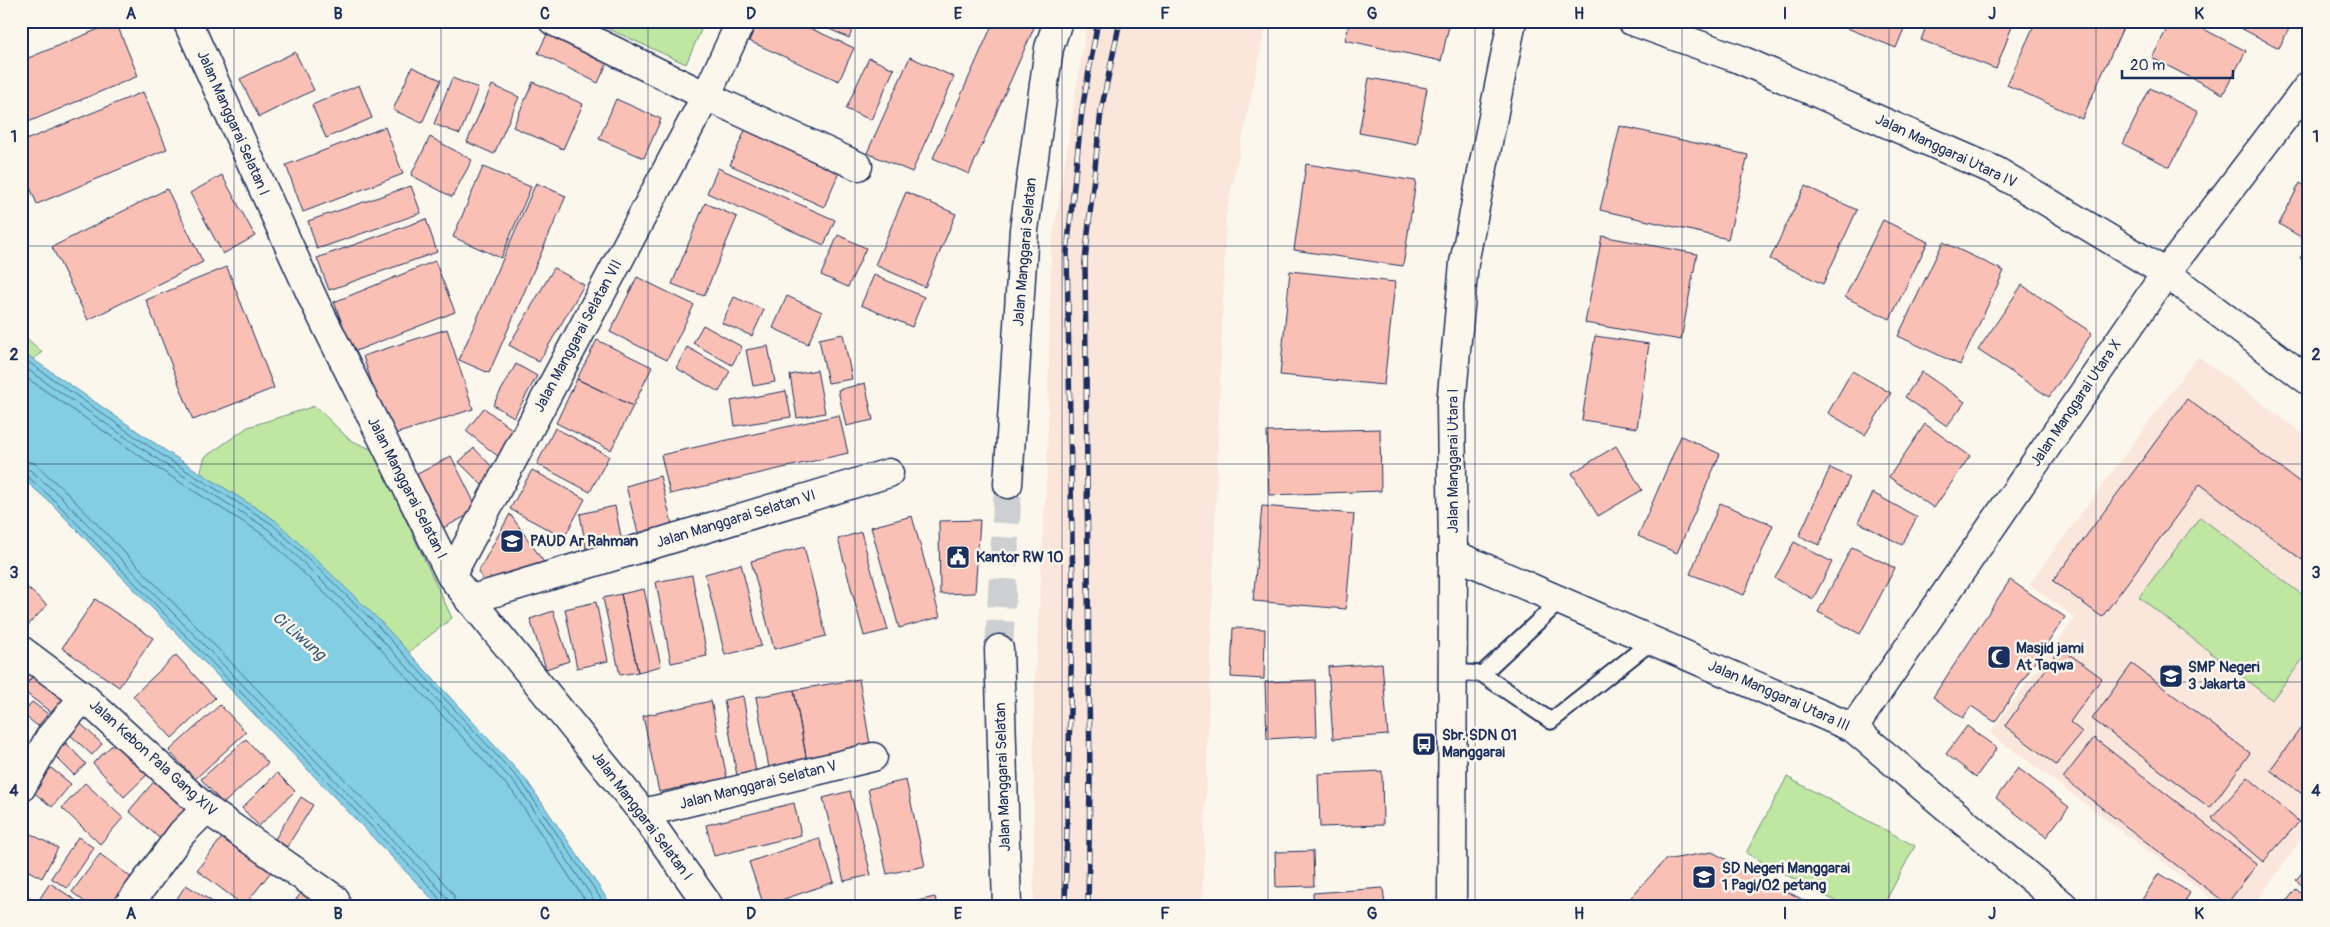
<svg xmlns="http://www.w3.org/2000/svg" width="2330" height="927" viewBox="0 0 2330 927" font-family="Pangolin,sans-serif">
  <rect width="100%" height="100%" fill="#fbf7ec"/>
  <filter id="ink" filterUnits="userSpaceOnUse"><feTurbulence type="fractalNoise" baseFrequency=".02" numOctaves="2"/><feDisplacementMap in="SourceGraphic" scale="10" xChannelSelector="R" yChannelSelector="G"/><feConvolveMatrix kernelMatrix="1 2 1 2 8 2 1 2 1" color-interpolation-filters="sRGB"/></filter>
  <g filter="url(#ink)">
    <path fill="#fbe6dc" d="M1087,21H1267L1226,215L1202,906H1034V701L1047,466L1051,250Z
      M2198,356L2309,438V829L2253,906H2222L1990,733L2075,618L2029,584Z"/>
    <path fill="#c0e7a2" stroke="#6e8b80" d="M591,21H705L686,64Z
      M21,333L42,352L21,369Z
      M315,406L350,440L373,450L452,618L381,674L189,512L205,457L248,427Z
      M2200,517L2309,600V651L2272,700L2139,597Z
      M1787,777L1915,846L1883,906H1844L1746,853Z"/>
    <path fill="#83cee3" stroke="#598eae" d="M21,351L169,453L275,520L379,620L527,781L612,906H439L52,504L21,477Z"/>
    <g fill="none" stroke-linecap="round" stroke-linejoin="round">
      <path stroke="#456f93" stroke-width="1" d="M21,357L166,458L272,524L375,623L523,784L606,906
        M21,365L163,463L268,529L371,628L519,788L598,906
        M21,374L159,469L264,535L366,633L513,792L589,906
        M21,460L34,463L65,491L439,877L453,894L456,906
        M21,467L30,470L60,496L433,882L447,898L448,906
        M21,474L26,475L55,501L429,886L441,901L442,906"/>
    </g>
    <path fill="#fbc0b5" stroke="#1b2f5e" d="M758,21H794L854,48L839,81L749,41Z
      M812,21H856L849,38Z
      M994,21H1037L969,174L933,158Z
      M1350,21H1450L1441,61L1345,40Z
      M1830,21H1907L1896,48Z
      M1928,21H2014L1996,69L1921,40Z
      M2036,21H2126L2082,119L2007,85Z
      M2171,21H2188L2246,51L2223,94L2152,58Z
      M2227,21H2293L2279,48Z
      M116,22L138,76L21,125V61Z
      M550,28L610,57L598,83L538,53Z
      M295,52L314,90L259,117L240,79Z
      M910,57L954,77L912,172L867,153Z
      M869,58L894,69L871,120L846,109Z
      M412,67L441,80L422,123L393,110Z
      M452,78L478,88L460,134L434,124Z
      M1369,78L1427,88L1417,144L1359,133Z
      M533,82L583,104L563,149L513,127Z
      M359,85L372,118L326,138L312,105Z
      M492,85L519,97L494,154L467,142Z
      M2150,88L2198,112L2170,167L2123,144Z
      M143,92L167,149L37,204L21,166V142Z
      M616,99L661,119L644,158L599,139Z
      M1620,126L1748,155L1728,239L1600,210Z
      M385,127L403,174L303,212L286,165Z
      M746,128L840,170L824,207L730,165Z
      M430,137L472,160L452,197L411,175Z
      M1306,164L1416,181L1403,266L1294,250Z
      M483,167L531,187L501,258L453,237Z
      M718,168L835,220L824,245L707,193Z
      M222,175L255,236L223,254L190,193Z
      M536,183L566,196L489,373L459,360Z
      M2300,183L2309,188V242L2279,224Z
      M411,186L421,213L317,249L308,221Z
      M1805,186L1857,210L1823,284L1770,259Z
      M167,189L203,262L88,320L52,247Z
      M906,192L956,214L925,287L875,265Z
      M705,203L737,217L704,296L672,284Z
      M426,219L437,252L329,290L317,258Z
      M1883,220L1928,242L1890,319L1845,297Z
      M838,235L866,248L848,287L821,275Z
      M1602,236L1697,254L1681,340L1585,323Z
      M1943,242L2004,271L1960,365L1898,336Z
      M2309,246V263L2300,258Z
      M435,261L455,312L353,352L334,302Z
      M227,267L274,388L193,420L146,300Z
      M554,268L584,285L539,362L509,345Z
      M1290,271L1395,282L1384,385L1280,375Z
      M874,275L924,297L912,327L861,305Z
      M637,277L694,305L667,360L610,332Z
      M2022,285L2092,333L2049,397L1978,350Z
      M787,296L822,312L808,344L773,328Z
      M734,297L764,310L752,336L722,323Z
      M703,325L742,347L732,365L693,343Z
      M447,329L473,409L389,436L363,356Z
      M843,334L852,379L828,383L819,339Z
      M1595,336L1649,344L1637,428L1582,420Z
      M597,340L652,367L633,406L577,379Z
      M768,346L775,382L753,386L746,350Z
      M687,347L730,371L719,392L676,368Z
      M516,364L537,376L514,417L493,405Z
      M817,370L825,413L797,418L790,375Z
      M1852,371L1891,393L1865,435L1828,413Z
      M1922,372L1965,402L1947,426L1905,397Z
      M577,379L633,406L611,450L556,423Z
      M865,383L873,420L846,426L838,390Z
      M786,391L791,417L735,426L731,401Z
      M2187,399L2309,489V565L2200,484L2102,617L2053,581Z
      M484,408L517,433L499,457L466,431Z
      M839,415L848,453L670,494L661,455Z
      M1925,424L1970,456L1934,508L1889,477Z
      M555,428L609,456L590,492L537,464Z
      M1380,429L1381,491L1269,495L1267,432Z
      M1681,436L1720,454L1677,553L1638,536Z
      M1616,446L1642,490L1598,516L1572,473Z
      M474,448L496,471L482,485L459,462Z
      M451,456L478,510L441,529L414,476Z
      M1830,468L1850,477L1819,545L1799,536Z
      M532,470L585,499L564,538L510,509Z
      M660,476L672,524L638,533L626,486Z
      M1873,493L1917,517L1902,545L1858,522Z
      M1720,503L1773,525L1744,595L1690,574Z
      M615,506L622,542L586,549L580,514Z
      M1262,506L1354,514L1346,609L1253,601Z
      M510,514L548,568L489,587L478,572Z
      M912,516L940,617L899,628L871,527Z
      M980,520L975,593L940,594L939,521Z
      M861,532L888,630L864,636L838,539Z
      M1794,542L1832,562L1813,599L1775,578Z
      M804,547L826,636L774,649L751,561Z
      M1852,547L1895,568L1860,634L1818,612Z
      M741,564L761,646L725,655L705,574Z
      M692,575L707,656L671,663L656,582Z
      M2010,580L2065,617L1995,722L1971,706L1963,718L1933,697Z
      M21,582L47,605L21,633Z
      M644,589L661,666L638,672L621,594Z
      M621,594L638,672L620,675L603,598Z
      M95,599L153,638L119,687L62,648Z
      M596,602L608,661L577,668L565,609Z
      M553,611L569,661L546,669L530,619Z
      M1233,628L1265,629L1264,679L1231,677Z
      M2061,648L2102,678L2070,722L2082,732L2056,765L2005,726Z
      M21,655L38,669L22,690H21Z
      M176,655L215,698L172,738L133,696Z
      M1382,663L1388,735L1333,739L1328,667Z
      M2132,664L2250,753L2210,808L2092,719Z
      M38,669L78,700L62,721L22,690Z
      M859,679L871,750L807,762L794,690Z
      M1315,680L1317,736L1267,739L1265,682Z
      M794,690L807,762L769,768L756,697Z
      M743,696L756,773L737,776L724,700Z
      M711,701L727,778L659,792L643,716Z
      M32,702L48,714L38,726L22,714Z
      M220,705L246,732L195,779L169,751Z
      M2309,717V799L2270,770Z
      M79,722L102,744L92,755L68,733Z
      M1967,726L1997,748L1976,777L1946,754Z
      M124,734L155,767L124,797L93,763Z
      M2094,738L2257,864L2227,904L2063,778Z
      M246,739L268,763L223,804L201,779Z
      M21,741L38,755L21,775Z
      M66,743L86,764L74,775L54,755Z
      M51,768L71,784L52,807L32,791Z
      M2018,768L2069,807L2046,837L1996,798Z
      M1382,771L1383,825L1320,827L1318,774Z
      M162,772L200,805L166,844L129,811Z
      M277,773L295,791L259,826L242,808Z
      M2248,777L2299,822L2263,862L2212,818Z
      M906,780L925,866L887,874L868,789Z
      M85,783L123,818L100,844L62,808Z
      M850,791L871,875L844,881L823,798Z
      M301,797L313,805L287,847L275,839Z
      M794,803L801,835L714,856L706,825Z
      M21,829L58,848L42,878L21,867Z
      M227,831L274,868L244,906L197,870Z
      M78,837L94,848L67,888L51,878Z
      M819,838L834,882L764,906L749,862Z
      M1313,851L1314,886L1276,887L1275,852Z
      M1712,852L1790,893L1814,906H1623L1665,860Z
      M100,854L140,884L124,906H90L72,892Z
      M2309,864V891L2296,880Z
      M2159,873L2190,893L2182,906H2138Z
      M50,883L84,906H35Z
      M309,883L336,906H291Z
      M186,885L219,906H172Z
      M1383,888L1385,906H1314L1313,893Z
      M2296,889L2309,900V906H2283Z
      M21,894L32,899L29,906H21Z
      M935,897L937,906H894Z"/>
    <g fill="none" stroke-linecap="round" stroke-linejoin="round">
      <path stroke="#cecfd0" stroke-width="28" stroke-dasharray="28 14" stroke-linecap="butt" d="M999,649L1008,484"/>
      <g stroke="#1b2f5e" stroke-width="19">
        <path id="lane" d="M1453,672L1482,674L1560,601
          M1482,674L1551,721L1652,641"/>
      </g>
      <g stroke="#1b2f5e" stroke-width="31">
        <path id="street" d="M187,21L315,303L451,576L643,813L709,906
          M553,21L706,96L858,166
          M1632,21L1739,59L1996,171L2166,273L2309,381
          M1008,484L1024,230L1049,48L1058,21
          M1453,554L1853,728L2064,906
          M451,576L706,96L741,21
          M469,600L889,473
          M999,649L1007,906
          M21,650L84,697L206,809L335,899
          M1853,728L2166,273L2309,85
          M21,788L50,737L84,697
          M643,813L873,757
          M128,906L182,833L206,809"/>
      </g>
      <g stroke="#1b2f5e" stroke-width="31">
        <path id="secondary" d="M1452,906L1453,554L1451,405L1464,263L1512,21"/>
      </g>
      <use href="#lane" stroke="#fbf7ec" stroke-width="15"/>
      <use href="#street" stroke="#fbf7ec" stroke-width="28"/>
      <use href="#secondary" stroke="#fbf7ec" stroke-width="28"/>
      <g stroke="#1b2f5e" stroke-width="5.5">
        <path id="rail" d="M1065,906L1073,593L1067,252L1082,110L1098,21
          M1088,906L1090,784L1085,261L1101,111L1120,21"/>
      </g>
      <use href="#rail" stroke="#fbf7ec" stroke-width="4" stroke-dasharray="11" stroke-linecap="butt"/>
    </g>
  </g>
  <path fill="none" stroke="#1b2f5e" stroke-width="1" stroke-opacity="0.55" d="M234,21V906M441,21V906M648,21V906M855,21V906M1062,21V906M1268,21V906M1475,21V906M1682,21V906M1889,21V906M2096,21V906M21,246H2309M21,464H2309M21,682H2309"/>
  <defs>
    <g id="school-square" transform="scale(1.25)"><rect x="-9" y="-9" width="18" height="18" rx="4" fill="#1b2f5e" stroke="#fbf7ec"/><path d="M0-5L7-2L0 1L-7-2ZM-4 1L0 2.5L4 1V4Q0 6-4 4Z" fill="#fff"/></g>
    <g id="civic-square" transform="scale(1.25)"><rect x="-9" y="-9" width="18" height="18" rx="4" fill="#1b2f5e" stroke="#fbf7ec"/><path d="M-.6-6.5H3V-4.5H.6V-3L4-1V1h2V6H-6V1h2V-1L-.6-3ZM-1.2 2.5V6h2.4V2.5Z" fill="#fff"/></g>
    <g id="mosque-square" transform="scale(1.25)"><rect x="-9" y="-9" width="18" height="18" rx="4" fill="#1b2f5e" stroke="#fbf7ec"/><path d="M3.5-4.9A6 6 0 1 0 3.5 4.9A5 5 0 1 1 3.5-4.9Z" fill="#fff"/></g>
    <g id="bus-square" transform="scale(1.25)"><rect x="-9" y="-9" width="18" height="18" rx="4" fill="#1b2f5e" stroke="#fbf7ec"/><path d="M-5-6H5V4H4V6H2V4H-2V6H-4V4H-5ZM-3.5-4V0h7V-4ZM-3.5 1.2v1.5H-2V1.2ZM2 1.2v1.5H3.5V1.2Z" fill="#fff"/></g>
  </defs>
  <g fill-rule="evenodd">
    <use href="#school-square" x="512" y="541"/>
    <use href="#civic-square" x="958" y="557"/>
    <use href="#mosque-square" x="1999" y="657"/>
    <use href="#school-square" x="2171" y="676"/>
    <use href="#bus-square" x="1424" y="744"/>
    <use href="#school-square" x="1704" y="877"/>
  </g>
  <g text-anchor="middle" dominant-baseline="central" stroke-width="5" stroke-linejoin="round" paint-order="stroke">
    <g font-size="15" fill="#1b2f5e" stroke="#fbf7ec">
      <text transform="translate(233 123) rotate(66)">Jalan Manggarai Selatan I</text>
      <text transform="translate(1946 151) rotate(25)">Jalan Manggarai Utara IV</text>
      <text transform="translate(1025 252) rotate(-85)">Jalan Manggarai Selatan</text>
      <text transform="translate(578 336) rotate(-62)">Jalan Manggarai Selatan VII</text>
      <text transform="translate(2076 403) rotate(-56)">Jalan Manggarai Utara X</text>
      <text transform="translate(1453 461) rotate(-90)">Jalan Manggarai Utara I</text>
      <text transform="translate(407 488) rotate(63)">Jalan Manggarai Selatan I</text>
      <text transform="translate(736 519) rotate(-17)">Jalan Manggarai Selatan VI</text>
      <text transform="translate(1779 696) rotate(24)">Jalan Manggarai Utara III</text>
      <text transform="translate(153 758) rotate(42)">Jalan Kebon Pala Gang XIV</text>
      <text transform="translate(1003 777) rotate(-92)">Jalan Manggarai Selatan</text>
      <text transform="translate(758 785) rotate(-14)">Jalan Manggarai Selatan V</text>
      <text transform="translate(642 816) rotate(53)">Jalan Manggarai Selatan I</text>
    </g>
    <g font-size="15" font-weight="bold" fill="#1b2f5e" stroke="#fbf7ec" text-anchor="start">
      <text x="530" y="541">PAUD Ar Rahman</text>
      <text x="976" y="557">Kantor RW 10</text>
      <text x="2016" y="648">Masjid jami<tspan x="2016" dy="17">At Taqwa</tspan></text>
      <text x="2188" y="667">SMP Negeri<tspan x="2188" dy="17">3 Jakarta</tspan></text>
      <text x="1442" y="735">Sbr. SDN 01<tspan x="1442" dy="17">Manggarai</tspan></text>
      <text x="1722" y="868">SD Negeri Manggarai<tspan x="1722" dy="17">1 Pagi/02 petang</tspan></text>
    </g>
    <g font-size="16" font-style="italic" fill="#35577f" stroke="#fbf7ec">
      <text transform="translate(299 636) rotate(41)">Ci Liwung</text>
    </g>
  </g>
  <rect width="2330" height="927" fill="none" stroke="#fbf7ec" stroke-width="55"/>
  <path d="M2122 70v8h111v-8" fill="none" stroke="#1b2f5e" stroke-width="2.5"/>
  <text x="2130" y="70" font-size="15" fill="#1b2f5e" stroke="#fbf7ec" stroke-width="4" paint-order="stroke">20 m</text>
  <rect x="28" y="28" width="2274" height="872" fill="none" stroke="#1b2f5e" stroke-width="2"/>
  <g font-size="16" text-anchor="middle" font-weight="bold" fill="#1b2f5e">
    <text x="131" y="19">A</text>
    <text x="338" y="19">B</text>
    <text x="545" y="19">C</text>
    <text x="751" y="19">D</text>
    <text x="958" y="19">E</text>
    <text x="1165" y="19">F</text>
    <text x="1372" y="19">G</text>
    <text x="1579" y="19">H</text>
    <text x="1785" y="19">I</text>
    <text x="1992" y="19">J</text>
    <text x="2199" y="19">K</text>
    <text x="14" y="142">1</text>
    <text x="2316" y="142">1</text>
    <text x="14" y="360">2</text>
    <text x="2316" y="360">2</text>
    <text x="14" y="578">3</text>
    <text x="2316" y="578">3</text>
    <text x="14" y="796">4</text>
    <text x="2316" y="796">4</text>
    <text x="131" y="919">A</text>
    <text x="338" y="919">B</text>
    <text x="545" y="919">C</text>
    <text x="751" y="919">D</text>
    <text x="958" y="919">E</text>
    <text x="1165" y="919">F</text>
    <text x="1372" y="919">G</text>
    <text x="1579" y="919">H</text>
    <text x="1785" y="919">I</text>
    <text x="1992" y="919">J</text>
    <text x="2199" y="919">K</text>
  </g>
</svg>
